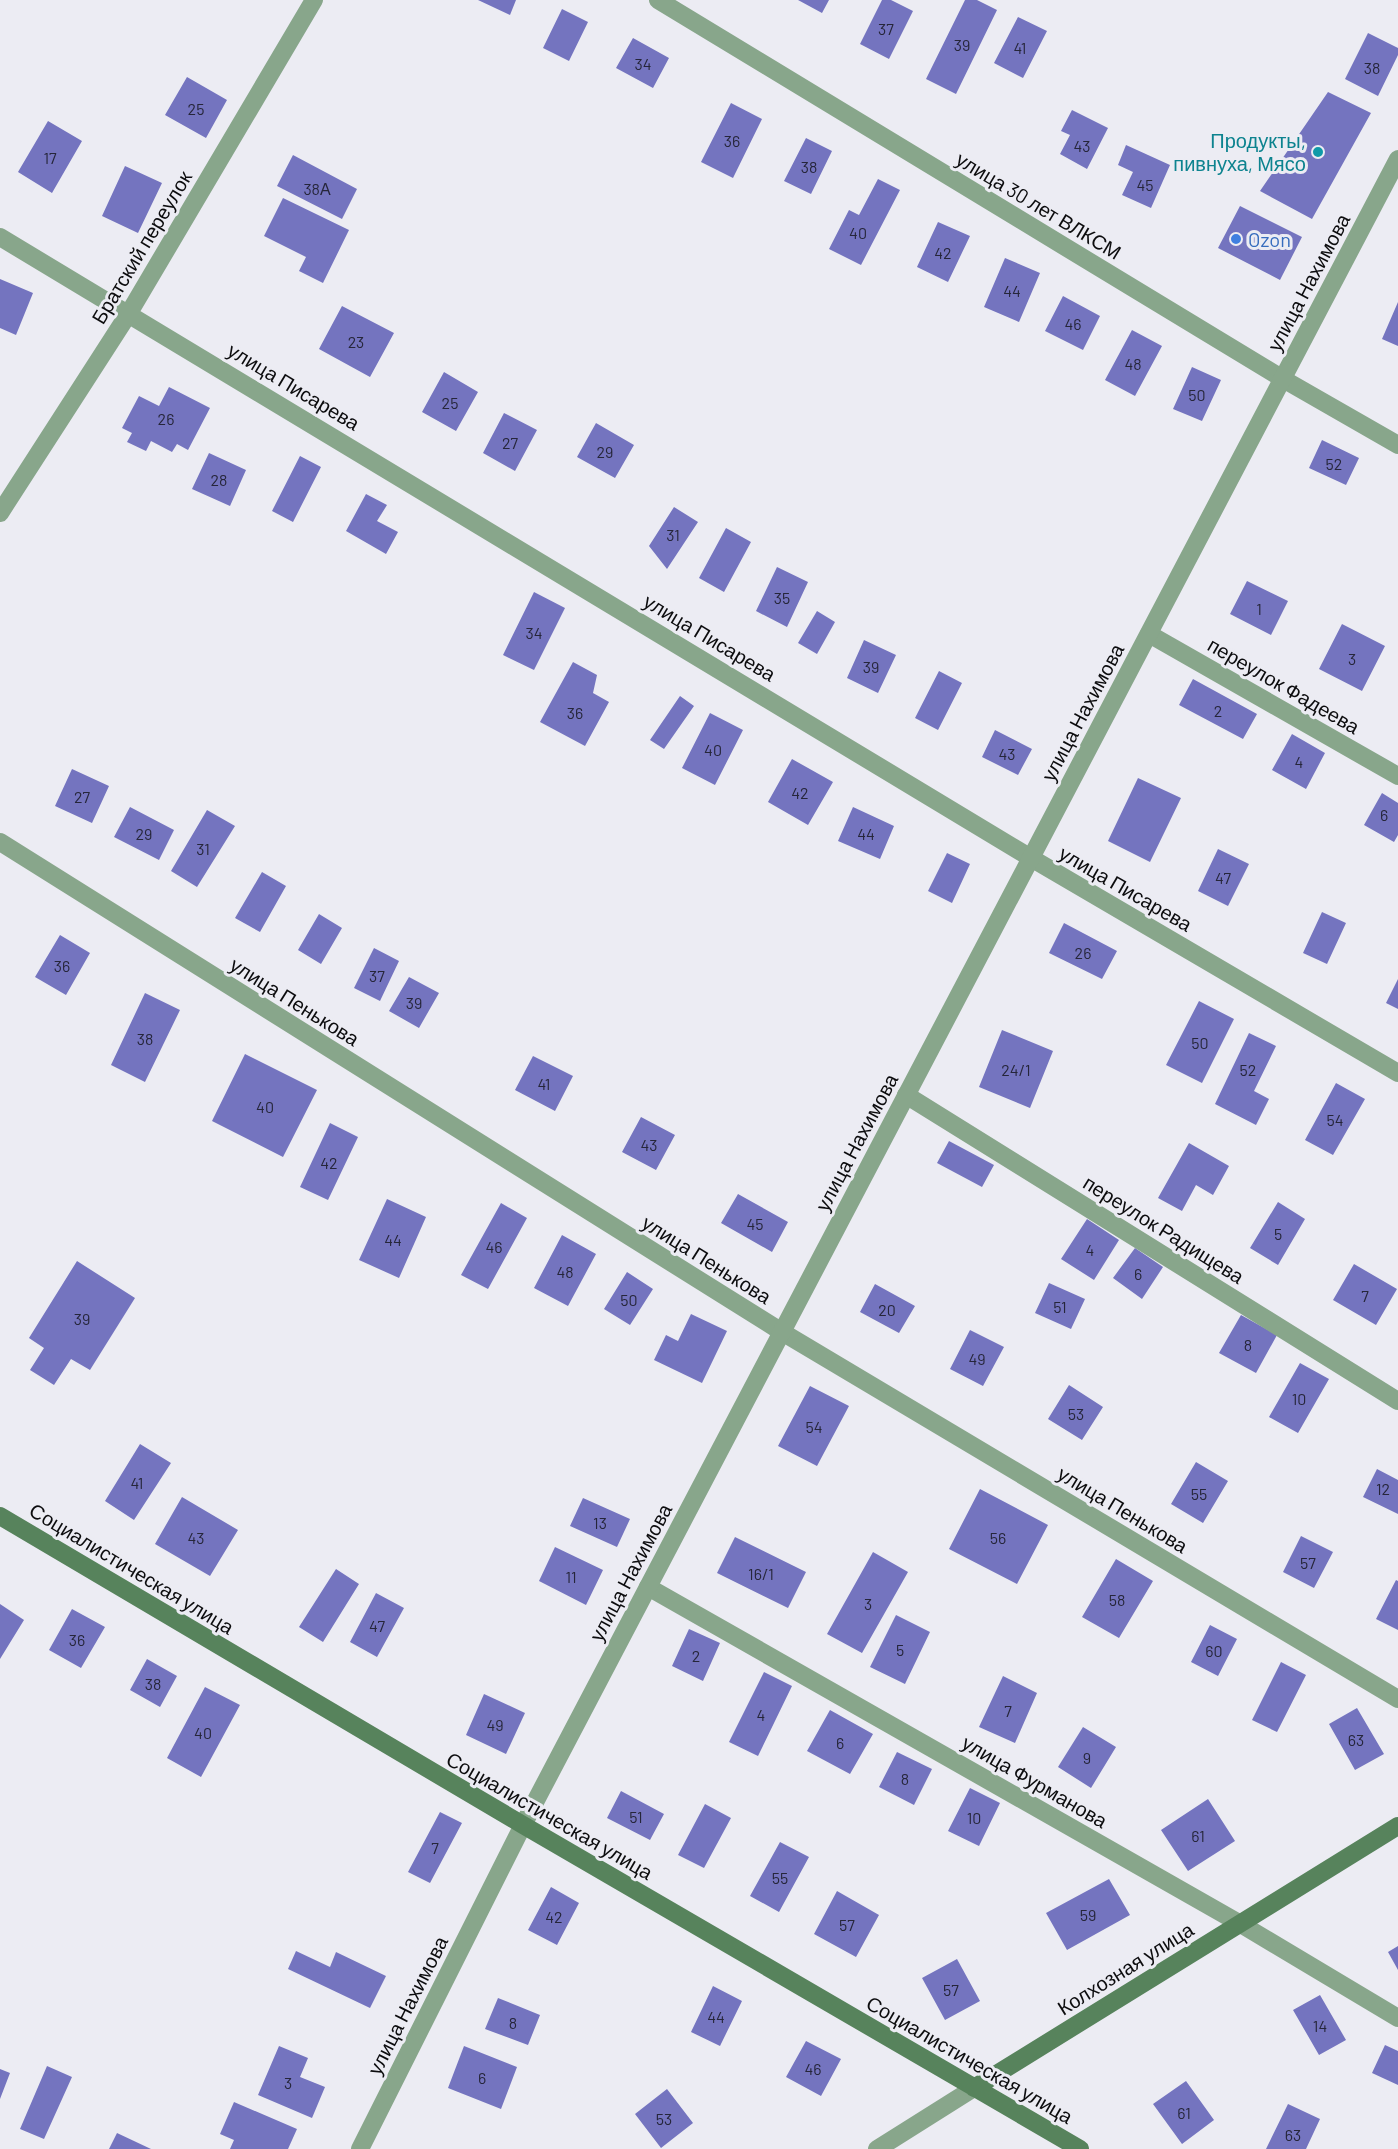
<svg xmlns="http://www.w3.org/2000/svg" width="1398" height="2149" viewBox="0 0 1398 2149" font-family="Barlow,sans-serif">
  <rect width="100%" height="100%" fill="#ececf3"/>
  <path fill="#7474bf" d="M478,0H516L510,15Z
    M798,0H829L822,13Z
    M882,0H891L913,11L889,59L860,44Z
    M965,0H977L997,10L956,94L926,79Z
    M562,9L588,22L569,61L543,48Z
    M1018,17L1047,31L1023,78L994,63Z
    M1368,33L1398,48V55L1378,96L1345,79Z
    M633,38L669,58L653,88L616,68Z
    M187,77L227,100L206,138L165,115Z
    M1328,92L1371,113L1312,219L1260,191Z
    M731,103L762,119L733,178L701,162Z
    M1072,110L1108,128L1087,169L1060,154L1070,135L1061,131Z
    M48,121L82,141L52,193L18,172Z
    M806,138L832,151L811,194L784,181Z
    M1126,145L1170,165L1151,208L1122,195L1133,172L1118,165Z
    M293,155L357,189L342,219L277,186Z
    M125,166L162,183L138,233L102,216Z
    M878,179L900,190L861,265L829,249L849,210L859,215Z
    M283,198L349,230L323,283L299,271L306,257L264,236Z
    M1240,206L1302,237L1280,280L1218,248Z
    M938,222L970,236L948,282L917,267Z
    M1005,258L1040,273L1019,322L984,307Z
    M0,279L33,293L16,335L0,328Z
    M1063,296L1100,316L1083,350L1045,331Z
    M1398,302V346L1382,339Z
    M342,306L394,333L370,377L319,349Z
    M1132,330L1162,346L1135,396L1105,380Z
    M1192,367L1221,380L1202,421L1173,409Z
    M444,372L478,392L456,431L422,412Z
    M169,387L210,408L188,450L177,444L172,452L151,441L146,451L127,442L132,433L122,428L139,396L159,406Z
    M504,413L537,430L515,471L483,453Z
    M596,423L634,445L615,478L577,457Z
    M1322,440L1359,458L1346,485L1309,468Z
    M209,453L246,470L230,506L192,489Z
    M300,456L321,467L293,522L272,511Z
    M366,494L387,505L377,521L398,532L386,554L346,531Z
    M674,507L698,522L667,569L649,546Z
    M726,528L751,542L724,592L699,578Z
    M777,567L808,582L787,627L756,611Z
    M1247,581L1288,601L1271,635L1230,614Z
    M534,592L565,608L534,670L503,655Z
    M817,611L835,622L817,654L798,643Z
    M1342,624L1385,646L1362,691L1319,669Z
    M864,640L896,655L878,693L847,678Z
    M573,662L597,675L593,693L609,702L585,746L540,722Z
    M939,671L962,683L938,730L915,718Z
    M1193,679L1257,714L1243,739L1179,705Z
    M680,696L694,706L664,749L650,740Z
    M710,713L743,730L715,785L682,768Z
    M995,730L1032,749L1018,775L982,757Z
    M1292,734L1325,753L1306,789L1272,770Z
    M792,759L833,782L808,825L768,802Z
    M72,769L109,786L92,823L55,806Z
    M1138,778L1181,798L1150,862L1108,841Z
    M1382,793L1398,803V835L1394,842L1364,825Z
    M130,807L174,830L159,860L114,837Z
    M853,807L894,826L880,859L838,841Z
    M207,810L235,826L197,887L171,871Z
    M1218,849L1249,864L1228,906L1198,891Z
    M947,853L970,864L952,903L928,891Z
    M262,872L286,886L260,932L235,918Z
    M1322,912L1346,923L1327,964L1303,953Z
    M319,914L342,928L321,964L298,950Z
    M1064,923L1117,951L1102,979L1049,953Z
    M60,935L90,953L66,995L35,977Z
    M374,948L399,961L380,1001L354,988Z
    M409,977L439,993L419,1028L389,1011Z
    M1398,979V1009L1386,1003Z
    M145,993L180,1010L145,1082L111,1065Z
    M1199,1001L1234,1019L1202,1083L1166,1065Z
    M1002,1030L1053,1051L1030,1108L979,1087Z
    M1249,1033L1276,1046L1254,1091L1269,1099L1256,1125L1215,1104Z
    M245,1054L317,1090L283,1157L212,1121Z
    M533,1056L573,1076L555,1111L515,1090Z
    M1336,1083L1365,1099L1333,1155L1305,1140Z
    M641,1117L675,1135L656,1170L622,1152Z
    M330,1123L358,1137L328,1200L300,1187Z
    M949,1141L994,1165L982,1187L937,1163Z
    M1189,1143L1229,1166L1213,1195L1196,1185L1182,1211L1158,1198Z
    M738,1194L788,1222L772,1252L721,1223Z
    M387,1199L426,1217L399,1278L359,1260Z
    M1278,1202L1305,1219L1278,1265L1250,1248Z
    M501,1203L527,1218L488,1289L461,1275Z
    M1087,1219L1119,1240L1094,1280L1061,1259Z
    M562,1235L596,1254L568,1306L534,1288Z
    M1135,1248L1163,1267L1142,1299L1113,1278Z
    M77,1261L135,1298L90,1370L71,1359L54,1385L30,1370L44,1348L29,1338Z
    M1354,1264L1397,1289L1376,1325L1333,1300Z
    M627,1272L653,1289L630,1325L604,1309Z
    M1049,1283L1085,1299L1071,1329L1035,1313Z
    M875,1284L915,1306L899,1333L860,1312Z
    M691,1314L727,1331L702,1383L654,1360L666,1335L678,1341Z
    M1241,1315L1277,1335L1256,1373L1219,1353Z
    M970,1330L1004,1347L983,1386L950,1369Z
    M1300,1363L1329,1379L1298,1433L1269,1417Z
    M1069,1385L1103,1407L1082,1440L1048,1419Z
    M810,1386L849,1406L817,1466L778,1446Z
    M140,1444L171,1463L134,1520L105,1501Z
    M1196,1462L1228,1481L1203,1523L1171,1504Z
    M1377,1469L1398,1480V1514L1363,1497Z
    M980,1489L1048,1525L1017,1584L949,1549Z
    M182,1497L238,1530L210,1576L155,1544Z
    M583,1498L630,1519L617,1547L570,1526Z
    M1301,1536L1333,1552L1314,1588L1283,1572Z
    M735,1537L806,1572L788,1608L717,1573Z
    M555,1547L603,1570L586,1605L539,1581Z
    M873,1552L908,1572L862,1653L827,1634Z
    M1116,1559L1153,1581L1119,1638L1082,1617Z
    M336,1569L359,1584L323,1642L299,1627Z
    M1396,1580L1398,1581V1630L1376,1619Z
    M376,1593L404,1608L377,1657L350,1642Z
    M0,1604L24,1620L0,1659Z
    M72,1609L105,1627L81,1668L49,1650Z
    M896,1615L930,1632L905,1684L870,1667Z
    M1210,1625L1237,1639L1218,1676L1191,1662Z
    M689,1629L720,1643L703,1681L672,1666Z
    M147,1659L177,1676L160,1707L130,1690Z
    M1281,1662L1306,1675L1277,1732L1252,1720Z
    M764,1672L792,1686L758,1756L729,1742Z
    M1003,1676L1037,1693L1015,1743L979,1727Z
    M205,1687L240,1705L201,1777L167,1758Z
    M484,1694L525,1713L506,1754L466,1735Z
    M1357,1708L1384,1754L1355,1770L1329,1724Z
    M830,1710L873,1734L850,1774L807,1751Z
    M1083,1727L1116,1747L1091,1788L1058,1767Z
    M897,1752L932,1769L914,1805L879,1787Z
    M970,1788L1000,1803L979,1846L948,1831Z
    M621,1791L664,1814L650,1840L607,1818Z
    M1208,1799L1235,1841L1188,1871L1161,1830Z
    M705,1804L731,1818L704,1868L678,1855Z
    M440,1812L462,1823L430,1883L408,1872Z
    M780,1842L809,1857L779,1912L750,1896Z
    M1109,1879L1130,1915L1067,1950L1046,1913Z
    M551,1887L579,1903L557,1945L528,1930Z
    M837,1891L879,1915L856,1957L814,1934Z
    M1398,1946V1970L1388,1952Z
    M296,1951L330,1967L336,1952L386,1976L370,2008L288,1969Z
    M957,1959L980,2001L945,2020L922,1978Z
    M713,1986L742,2001L720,2046L691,2032Z
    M1320,1995L1346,2040L1319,2055L1293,2010Z
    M498,1998L540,2015L528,2045L485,2029Z
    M806,2041L841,2059L821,2096L786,2077Z
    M1385,2045L1398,2051V2085L1372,2073Z
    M279,2046L308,2058L300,2077L325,2087L312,2118L258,2095Z
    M464,2046L517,2067L501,2109L448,2088Z
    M47,2066L72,2077L44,2139L20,2129Z
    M0,2069L10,2073L0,2099Z
    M1186,2081L1214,2120L1182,2144L1153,2104Z
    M667,2089L693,2123L661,2148L635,2114Z
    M234,2102L297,2129L288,2149H230L234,2140L220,2134Z
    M1288,2104L1320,2119L1306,2149H1266Z
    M117,2133L151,2149H109Z"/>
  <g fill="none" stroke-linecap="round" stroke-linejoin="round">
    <path stroke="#88a68b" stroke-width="18" d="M658,0L1283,379L1398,445
      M0,237L1031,858L1398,1073
      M0,513L129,313L314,0
      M1149,634L1398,776
      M0,842L782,1332L1398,1699
      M906,1095L1398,1401
      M648,1587L1239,1923L1398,2018"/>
    <path stroke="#88a68b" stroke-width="18" d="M360,2149L523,1825L1398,159
      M877,2149L974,2088"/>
    <path stroke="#57835c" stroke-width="18" d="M0,1516L523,1825L1080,2149
      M974,2088L1398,1826"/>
  </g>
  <circle fill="#0f9aa8" stroke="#ececf3" stroke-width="2" cx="1318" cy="152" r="6"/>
  <circle fill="#3f7fe0" stroke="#ececf3" stroke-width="2" cx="1236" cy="239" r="6"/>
  <g text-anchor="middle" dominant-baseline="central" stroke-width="6" stroke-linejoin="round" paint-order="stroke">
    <g font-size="16" fill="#26263a">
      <text x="886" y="28">37</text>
      <text x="962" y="44">39</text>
      <text x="1020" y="47">41</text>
      <text x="643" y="63">34</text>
      <text x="1372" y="67">38</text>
      <text x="196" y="108">25</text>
      <text x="732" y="140">36</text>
      <text x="1082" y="145">43</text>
      <text x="50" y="157">17</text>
      <text x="809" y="166">38</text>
      <text x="1145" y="184">45</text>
      <text x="317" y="188">38А</text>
      <text x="858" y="232">40</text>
      <text x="943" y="252">42</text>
      <text x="1012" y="290">44</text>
      <text x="1073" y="323">46</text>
      <text x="356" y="341">23</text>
      <text x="1133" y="363">48</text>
      <text x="1197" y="394">50</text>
      <text x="450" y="402">25</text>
      <text x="166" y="418">26</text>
      <text x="510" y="442">27</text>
      <text x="605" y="451">29</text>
      <text x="1334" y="463">52</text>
      <text x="219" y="479">28</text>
      <text x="673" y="534">31</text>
      <text x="782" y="597">35</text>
      <text x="1259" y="608">1</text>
      <text x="534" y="632">34</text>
      <text x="1352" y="658">3</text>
      <text x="871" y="666">39</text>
      <text x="1218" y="710">2</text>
      <text x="575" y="712">36</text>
      <text x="713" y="749">40</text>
      <text x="1007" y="753">43</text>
      <text x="1299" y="761">4</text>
      <text x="800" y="792">42</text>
      <text x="82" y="796">27</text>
      <text x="1384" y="814">6</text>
      <text x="144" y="833">29</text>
      <text x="866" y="833">44</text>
      <text x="203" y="848">31</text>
      <text x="1223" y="877">47</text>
      <text x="1083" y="952">26</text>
      <text x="62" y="965">36</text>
      <text x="377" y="975">37</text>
      <text x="414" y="1002">39</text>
      <text x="145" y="1038">38</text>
      <text x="1200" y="1042">50</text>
      <text x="1016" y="1069">24/1</text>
      <text x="1248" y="1069">52</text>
      <text x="544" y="1083">41</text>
      <text x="265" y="1106">40</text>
      <text x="1335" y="1119">54</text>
      <text x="649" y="1144">43</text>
      <text x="329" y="1162">42</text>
      <text x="755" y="1223">45</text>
      <text x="1278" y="1233">5</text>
      <text x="393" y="1239">44</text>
      <text x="494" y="1246">46</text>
      <text x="1090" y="1249">4</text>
      <text x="565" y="1271">48</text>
      <text x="1138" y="1273">6</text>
      <text x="1365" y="1295">7</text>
      <text x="629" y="1299">50</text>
      <text x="1060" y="1306">51</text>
      <text x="887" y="1309">20</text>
      <text x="82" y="1318">39</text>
      <text x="1248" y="1344">8</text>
      <text x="977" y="1358">49</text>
      <text x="1299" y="1398">10</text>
      <text x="1076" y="1413">53</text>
      <text x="814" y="1426">54</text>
      <text x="137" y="1482">41</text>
      <text x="1383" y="1488">12</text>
      <text x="1199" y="1493">55</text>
      <text x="600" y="1522">13</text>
      <text x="196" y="1537">43</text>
      <text x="998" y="1537">56</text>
      <text x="1308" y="1562">57</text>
      <text x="761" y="1573">16/1</text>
      <text x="571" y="1576">11</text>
      <text x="1117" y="1599">58</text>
      <text x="868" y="1603">3</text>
      <text x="377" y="1625">47</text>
      <text x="77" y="1639">36</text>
      <text x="900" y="1649">5</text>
      <text x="1214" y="1650">60</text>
      <text x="696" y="1655">2</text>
      <text x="153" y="1683">38</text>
      <text x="1008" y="1710">7</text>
      <text x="761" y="1714">4</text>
      <text x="495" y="1724">49</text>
      <text x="203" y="1732">40</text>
      <text x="1356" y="1739">63</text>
      <text x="840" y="1742">6</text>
      <text x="1087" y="1757">9</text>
      <text x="905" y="1778">8</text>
      <text x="636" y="1816">51</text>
      <text x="974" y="1817">10</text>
      <text x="1198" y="1835">61</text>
      <text x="435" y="1847">7</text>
      <text x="780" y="1877">55</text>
      <text x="1088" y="1914">59</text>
      <text x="554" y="1916">42</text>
      <text x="847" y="1924">57</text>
      <text x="951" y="1989">57</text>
      <text x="716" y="2016">44</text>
      <text x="513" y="2022">8</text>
      <text x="1320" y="2025">14</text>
      <text x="813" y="2068">46</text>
      <text x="482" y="2077">6</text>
      <text x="288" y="2082">3</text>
      <text x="1184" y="2112">61</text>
      <text x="664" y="2118">53</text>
      <text x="1293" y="2134">63</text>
    </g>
    <g font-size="20" fill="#0d838f" stroke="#ececf3" text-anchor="end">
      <text x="1306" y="140">Продукты,<tspan x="1306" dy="23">пивнуха, Мясо</tspan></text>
    </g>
    <g font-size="20" fill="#0c0c0e" stroke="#ececf3">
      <text transform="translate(1039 205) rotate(31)">улица 30 лет ВЛКСМ</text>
      <text transform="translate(141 247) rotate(-59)">Братский переулок</text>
      <text transform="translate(1308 282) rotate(-62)">улица Нахимова</text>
      <text transform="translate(294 386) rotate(31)">улица Писарева</text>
      <text transform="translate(710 637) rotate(31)">улица Писарева</text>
      <text transform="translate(1284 685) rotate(30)">переулок Фадеева</text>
      <text transform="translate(1082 712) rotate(-62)">улица Нахимова</text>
      <text transform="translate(1126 888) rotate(30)">улица Писарева</text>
      <text transform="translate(295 1001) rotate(32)">улица Пенькова</text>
      <text transform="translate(856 1142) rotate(-62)">улица Нахимова</text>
      <text transform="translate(1164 1229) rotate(32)">переулок Радищева</text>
      <text transform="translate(707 1259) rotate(32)">улица Пенькова</text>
      <text transform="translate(1123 1509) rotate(31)">улица Пенькова</text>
      <text transform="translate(132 1568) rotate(31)">Социалистическая улица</text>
      <text transform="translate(630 1572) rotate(-62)">улица Нахимова</text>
      <text transform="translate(1035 1781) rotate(30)">улица Фурманова</text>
      <text transform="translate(550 1815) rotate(30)">Социалистическая улица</text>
      <text transform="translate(1125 1968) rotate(-32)">Колхозная улица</text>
      <text transform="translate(407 2005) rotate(-63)">улица Нахимова</text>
      <text transform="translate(970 2059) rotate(30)">Социалистическая улица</text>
    </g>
    <g font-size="20" fill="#366cbe" stroke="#ececf3" text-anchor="start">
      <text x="1248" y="239">Ozon</text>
    </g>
  </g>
</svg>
